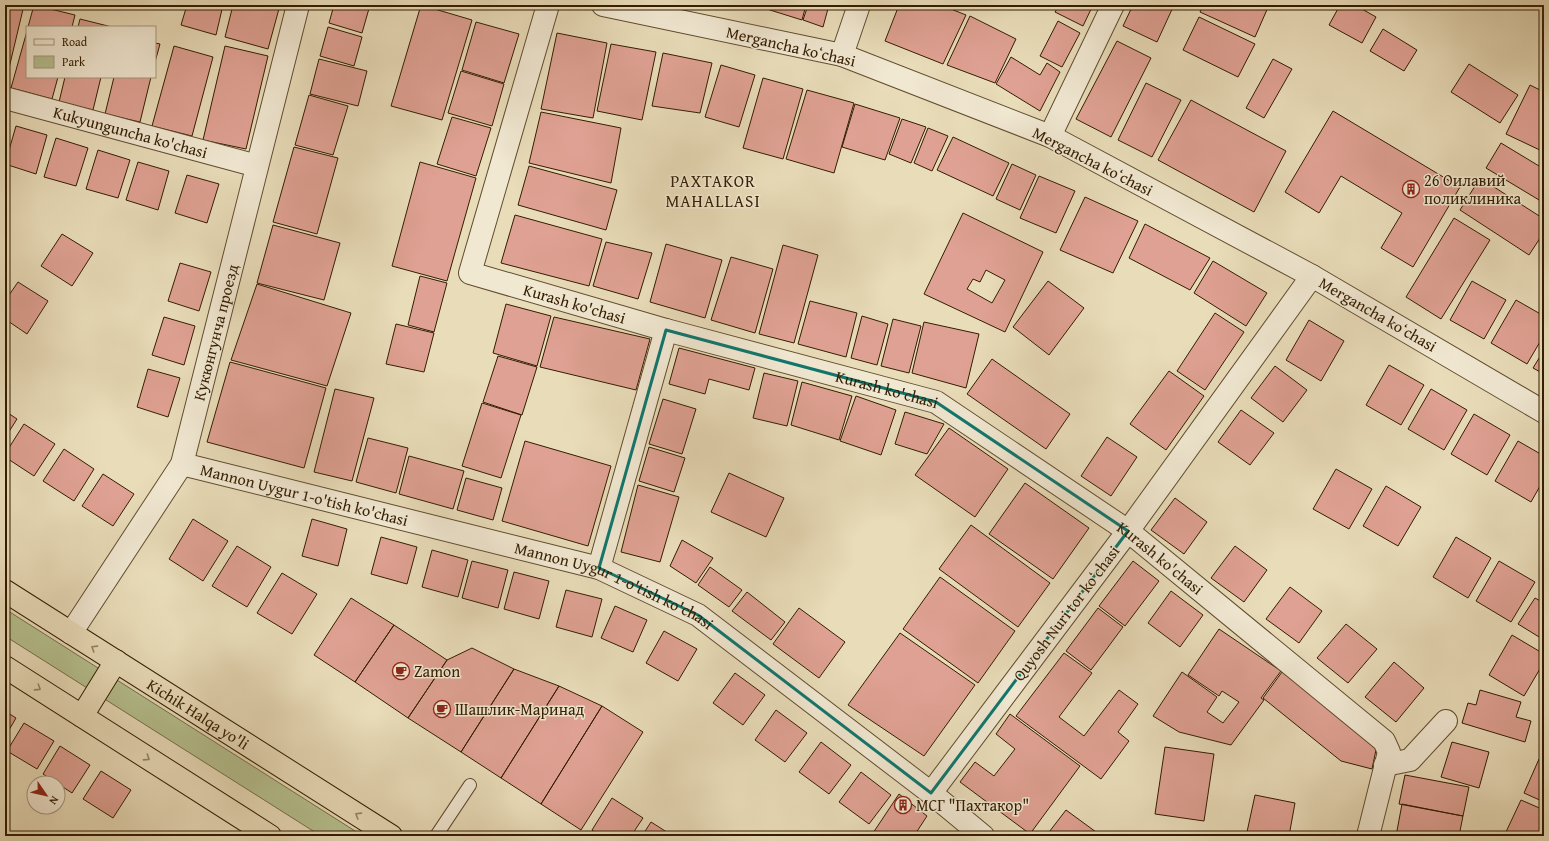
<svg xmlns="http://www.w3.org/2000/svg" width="1549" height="841" viewBox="0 0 1549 841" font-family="'Gentium Book Plus',serif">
  <rect width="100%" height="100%" fill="#e9dcb9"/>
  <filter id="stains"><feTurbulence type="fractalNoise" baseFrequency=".005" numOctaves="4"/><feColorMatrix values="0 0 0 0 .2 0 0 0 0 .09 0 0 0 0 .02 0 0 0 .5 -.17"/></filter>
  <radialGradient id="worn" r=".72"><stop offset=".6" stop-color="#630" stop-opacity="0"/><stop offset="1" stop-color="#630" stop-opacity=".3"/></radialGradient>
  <path fill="#b6c08f" stroke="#746e48" d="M5,609L363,836H321L5,636Z"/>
  <path fill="#dfa193" stroke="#331d00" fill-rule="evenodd" d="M5,5H24L5,85Z
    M34,5L75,15L72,27H28Z
    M187,5H223L216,35L181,25Z
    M233,5H280L268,49L225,37Z
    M334,5H370L362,33L329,23Z
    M421,5L472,20L442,120L391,106Z
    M754,5H806L802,20Z
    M808,5H829L823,27L803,20Z
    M899,5H941L966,15L943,64L885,41Z
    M1059,5H1093L1083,26L1055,12Z
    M1133,5H1174L1157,42L1123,26Z
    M1203,5H1269L1255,37L1200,12Z
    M1340,5H1355L1376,17L1362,43L1329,25Z
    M970,16L1016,39L995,83L947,65Z
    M1199,17L1255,44L1238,77L1183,50Z
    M80,19L112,27H78Z
    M1058,21L1080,33L1062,67L1040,56Z
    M476,22L519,34L504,83L462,70Z
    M328,27L362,37L354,66L320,56Z
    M1383,29L1417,50L1404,71L1370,51Z
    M27,31V77H58L52,99L11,88Z
    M557,33L607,43L593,118L541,109Z
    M1117,41L1151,58L1111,137L1076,119Z
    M155,43L160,44L155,62Z
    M611,44L656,52L642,120L597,111Z
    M174,46L213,57L192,136L152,126Z
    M225,46L268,56L246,149L203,140Z
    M663,53L712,63L700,113L652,106Z
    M1011,57L1040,75L1047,63L1060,72L1040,111L996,84Z
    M319,59L367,71L358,106L310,94Z
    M1273,59L1292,69L1264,118L1246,108Z
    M1469,64L1518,95L1500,123L1451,92Z
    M721,65L755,75L739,127L705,117Z
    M461,71L504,84L492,126L448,113Z
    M65,77H101L93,110L59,102Z
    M114,77H151L140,122L105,114Z
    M763,78L803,89L783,159L743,148Z
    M1146,83L1181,100L1152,157L1118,140Z
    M1530,85L1544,92V152L1506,134Z
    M807,90L854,103L834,173L786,159Z
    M309,95L348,106L333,155L295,145Z
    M1191,100L1286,151L1254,212L1158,160Z
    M855,104L900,118L885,160L842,147Z
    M1333,111L1460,187L1413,267L1381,248L1402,213L1341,176L1319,213L1285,192Z
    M541,112L621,128L611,183L529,163Z
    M452,117L491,128L476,176L437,164Z
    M902,119L926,127L911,163L889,154Z
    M16,126L47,135L36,174L5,164Z
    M928,128L948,136L932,171L914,163Z
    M953,137L1009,163L993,196L937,170Z
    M56,138L88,148L76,186L44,177Z
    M1501,143L1544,169V203L1486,168Z
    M294,147L338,158L317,234L273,222Z
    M98,150L130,160L118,198L86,189Z
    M138,162L169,171L158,210L126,200Z
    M420,162L476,178L447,281L392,266Z
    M1012,164L1036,175L1020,210L996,199Z
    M529,166L617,190L606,230L518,205Z
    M187,175L219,184L207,223L175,213Z
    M1039,176L1075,191L1056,233L1020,218Z
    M1480,178L1544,219V232L1529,255L1460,210Z
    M1085,197L1138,221L1113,273L1060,250Z
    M963,213L1043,252L1005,332L924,294ZM986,270L1005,280L992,303L967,289L973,279L980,282Z
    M515,215L602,239L589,286L501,263Z
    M1454,218L1490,240L1441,319L1406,297Z
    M1145,224L1210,258L1190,290L1129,258Z
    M273,225L340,243L324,300L257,283Z
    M62,234L93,253L72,286L41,266Z
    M606,242L652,253L638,299L593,286Z
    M666,244L722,260L705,318L650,302Z
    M783,245L818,255L794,343L759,334Z
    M731,257L773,269L755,333L711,320Z
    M1213,261L1267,293L1246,326L1194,293Z
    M180,263L211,272L199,311L168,301Z
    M420,276L447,283L434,332L408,325Z
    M1048,281L1084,308L1049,355L1013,327Z
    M1472,281L1506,300L1484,339L1450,320Z
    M18,282L48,301L27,334L5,319V301Z
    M257,284L351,313L327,386L231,360Z
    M1516,300L1544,316V335L1527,364L1491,343Z
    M810,301L857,313L846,357L798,344Z
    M506,304L551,316L537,366L493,353Z
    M1215,313L1244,332L1205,390L1177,371Z
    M862,316L888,324L877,365L851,358Z
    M164,317L195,326L184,365L152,355Z
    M554,317L650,339L636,390L540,367Z
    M893,319L921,326L909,373L881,366Z
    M1309,320L1344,341L1321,381L1286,360Z
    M924,322L979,334L966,388L912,373Z
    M396,324L434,333L424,372L386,364Z
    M679,348L755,368L749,390L709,379L705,394L669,384Z
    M1544,350V374L1533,368Z
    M498,356L537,367L522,415L483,402Z
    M992,359L1070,414L1046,449L967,394Z
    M230,362L326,388L304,468L207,442Z
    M1389,365L1424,385L1401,425L1366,405Z
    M1275,366L1307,390L1283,422L1251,398Z
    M148,369L180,378L168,417L137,407Z
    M1169,371L1204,396L1166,450L1130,424Z
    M764,373L798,381L787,426L753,418Z
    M802,382L852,396L839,440L791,425Z
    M335,389L374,398L352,481L314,472Z
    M1431,389L1467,410L1444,450L1408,429Z
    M856,396L896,410L881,455L840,441Z
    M663,399L696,409L682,454L649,444Z
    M482,403L521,415L501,478L462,466Z
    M1241,410L1274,433L1250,465L1218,442Z
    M5,411L17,419L5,438Z
    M905,412L944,424L927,454L895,444Z
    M1474,414L1510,435L1487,475L1451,454Z
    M24,424L55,444L34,476L5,457V454Z
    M949,428L1008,469L975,517L915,475Z
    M1107,437L1137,457L1111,496L1081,476Z
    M368,438L408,448L396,493L356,482Z
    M525,441L611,466L588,546L502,521Z
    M1518,441L1544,456V479L1531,502L1495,481Z
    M649,447L685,458L674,492L639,481Z
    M64,449L94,469L74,501L43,481Z
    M409,456L464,471L453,509L399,494Z
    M1336,469L1372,489L1349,529L1313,509Z
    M729,473L784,498L766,537L711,512Z
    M103,474L134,494L113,526L82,506Z
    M466,478L502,488L493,520L457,510Z
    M1025,483L1089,528L1053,579L989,534Z
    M638,485L679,497L660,562L621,552Z
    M1386,486L1421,507L1398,546L1363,526Z
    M1175,498L1207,522L1184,554L1151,530Z
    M1544,498V509L1539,506Z
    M193,519L228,541L203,581L169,559Z
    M312,519L347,529L338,566L302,556Z
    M971,525L1050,583L1018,627L939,569Z
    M381,537L417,547L407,584L371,574Z
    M1456,537L1491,558L1468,598L1433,577Z
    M682,540L713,558L696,583L670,566Z
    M237,546L271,567L247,607L212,586Z
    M1235,546L1267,570L1244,602L1211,578Z
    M432,550L468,560L458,597L422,587Z
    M472,561L508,570L498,608L462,598Z
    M1133,561L1159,581L1125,626L1099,606Z
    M1499,561L1535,582L1511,622L1476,601Z
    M710,567L742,590L729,607L698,585Z
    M514,572L549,581L539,619L504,609Z
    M282,573L317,594L292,634L257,613Z
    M940,577L1015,631L978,683L903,629Z
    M1290,587L1322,611L1299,643L1266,619Z
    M566,590L602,599L592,637L556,627Z
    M1171,591L1203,615L1180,647L1148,623Z
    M747,592L785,622L771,640L732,611Z
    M351,598L394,625L355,682L314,655Z
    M1535,598L1544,603V640L1518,624Z
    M615,606L647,620L633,652L601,638Z
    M799,608L845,642L819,678L773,644Z
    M1098,608L1123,627L1091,670L1066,651Z
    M1346,624L1377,649L1348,683L1317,658Z
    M394,625L447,660L408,718L355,682Z
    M1219,629L1281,671L1261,698L1264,700L1231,745L1179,732L1153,716L1182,672L1217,697L1207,712L1223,723L1239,702L1222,691L1219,696L1188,675Z
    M664,631L697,649L678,681L646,663Z
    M900,633L975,685L924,756L848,705Z
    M1512,635L1544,654V662L1524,696L1489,675Z
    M472,648L514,669L461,752L408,718L447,660Z
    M1064,653L1092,673L1059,717L1084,736L1119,690L1138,704L1118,732L1129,741L1101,779L1016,716Z
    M1394,662L1424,688L1396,722L1365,697Z
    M514,669L559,686L501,778L461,752Z
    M1282,672L1377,745L1372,769L1341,761L1263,698Z
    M735,673L765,695L743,725L713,703Z
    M559,686L602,706L541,804L501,778Z
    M1480,690L1521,702L1516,717L1531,721L1525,742L1462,723L1468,703L1476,705Z
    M602,706L643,732L581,830L541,804Z
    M776,710L807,733L785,762L755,740Z
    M5,711L16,718L5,737Z
    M1010,714L1080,766L1030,834L960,782L975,762L994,776L1015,749L996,734Z
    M24,723L54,741L37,769L7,751Z
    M821,742L851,765L829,794L799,772Z
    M1452,742L1489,752L1479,788L1441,777Z
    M60,746L90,765L72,793L43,774Z
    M1165,747L1214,754L1204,821L1155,814Z
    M1539,759L1544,761V802L1524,793Z
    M101,771L131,790L113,818L83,799Z
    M861,772L891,795L869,824L839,802Z
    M1405,775L1469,787L1463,816L1399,804Z
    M899,794L927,816L914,836H871Z
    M1255,795L1295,803L1289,836H1266L1247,832Z
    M612,798L643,818L631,836H600L592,830Z
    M1521,800L1544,810V836H1510L1505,834Z
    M1402,804L1463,816L1459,836H1396Z
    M1066,810L1096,832L1095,836H1046Z
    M651,822L673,836H642Z
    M1096,832L1115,836H1095Z
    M1247,832L1266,836H1246Z"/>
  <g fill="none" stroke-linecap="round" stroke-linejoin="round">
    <g stroke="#604d2e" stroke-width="14">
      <path id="lane" d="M436,836L470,785"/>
    </g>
    <g stroke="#604d2e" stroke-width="24">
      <g id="street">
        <path id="s1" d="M548,5L470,273L666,330L936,402L1128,531L1384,741L1389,752L1368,836"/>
        <path d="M603,5L842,55L1050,136L1312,276L1544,412"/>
        <path d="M842,55L859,5"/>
        <path id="s2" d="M5,98L257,166"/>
        <path d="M1050,136L1113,5"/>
        <path id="s3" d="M182,464L599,568L698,615L931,793L983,836"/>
        <path d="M599,568L666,330"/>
        <path id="s4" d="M71,633L182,464L298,5"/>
        <path d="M1385,765L1410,760L1446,721"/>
        <path d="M931,793L1128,531L1312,276"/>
      </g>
    </g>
    <g stroke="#331d00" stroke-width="24">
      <g id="highway">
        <path id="s5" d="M5,591L391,836"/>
        <path d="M5,667L270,836"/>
        <path d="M82,716L116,661"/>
      </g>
    </g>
    <use href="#lane" stroke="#f1e8d2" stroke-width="12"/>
    <use href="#street" stroke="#f1e8d2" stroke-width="22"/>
    <use href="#highway" stroke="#e9dcb9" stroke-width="22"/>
  </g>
  <defs><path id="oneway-chevron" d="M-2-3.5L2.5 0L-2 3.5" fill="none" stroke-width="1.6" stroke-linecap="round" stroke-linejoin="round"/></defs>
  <g stroke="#978666">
    <use href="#oneway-chevron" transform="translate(94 648) rotate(-148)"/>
    <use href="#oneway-chevron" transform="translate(38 688) rotate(33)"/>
    <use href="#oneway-chevron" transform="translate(147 758) rotate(33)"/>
    <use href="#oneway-chevron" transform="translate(358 815) rotate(-148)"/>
  </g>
  <path fill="none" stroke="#0f766e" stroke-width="3" stroke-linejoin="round" d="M666,330L936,402L1128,531L931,793L698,615L599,568Z"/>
  <defs>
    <g id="building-ring" transform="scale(0.9)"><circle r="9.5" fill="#f1e8d2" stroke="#8f2418" stroke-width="1.5"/><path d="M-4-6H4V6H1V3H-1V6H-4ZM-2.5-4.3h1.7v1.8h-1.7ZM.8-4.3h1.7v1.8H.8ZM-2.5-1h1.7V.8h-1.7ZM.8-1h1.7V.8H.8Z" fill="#8f2418"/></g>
    <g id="cafe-ring" transform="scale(0.9)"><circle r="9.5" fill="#f1e8d2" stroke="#8f2418" stroke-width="1.5"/><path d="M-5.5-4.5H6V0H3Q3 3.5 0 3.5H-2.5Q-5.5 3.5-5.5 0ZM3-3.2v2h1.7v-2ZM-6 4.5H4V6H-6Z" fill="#8f2418"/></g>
  </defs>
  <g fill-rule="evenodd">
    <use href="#building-ring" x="1411" y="189"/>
    <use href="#cafe-ring" x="401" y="671"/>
    <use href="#cafe-ring" x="442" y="709"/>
    <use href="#building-ring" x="903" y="805"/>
  </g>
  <g text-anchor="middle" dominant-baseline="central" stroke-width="3" stroke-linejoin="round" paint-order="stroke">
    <g font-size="16" fill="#331d00" stroke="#f1e8d2">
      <text transform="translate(791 46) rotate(13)">Mergancha koʻchasi</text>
      <text stroke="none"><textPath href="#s2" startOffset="130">Kukyunguncha ko'chasi</textPath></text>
      <text transform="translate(1093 161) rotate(27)">Mergancha koʻchasi</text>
      <text stroke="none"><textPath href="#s1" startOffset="388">Kurash ko'chasi</textPath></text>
      <text transform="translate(1378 314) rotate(30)">Mergancha koʻchasi</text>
      <text stroke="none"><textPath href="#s4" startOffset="338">Кукюнгунча проезд</textPath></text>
      <text stroke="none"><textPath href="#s1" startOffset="712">Kurash ko'chasi</textPath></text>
      <text stroke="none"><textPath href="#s3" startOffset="126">Mannon Uygur 1-o'tish ko'chasi</textPath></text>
      <text stroke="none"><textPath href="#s1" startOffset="1036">Kurash ko'chasi</textPath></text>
      <text stroke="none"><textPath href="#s3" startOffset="450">Mannon Uygur 1-o'tish ko'chasi</textPath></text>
      <text transform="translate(1066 613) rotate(-53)">Quyosh Nuri tor koʻchasi</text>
      <text stroke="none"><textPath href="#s5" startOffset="229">Kichik Halqa yo'li</textPath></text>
    </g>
    <g font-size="16" fill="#331d00" stroke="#f1e8d2" text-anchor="start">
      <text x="1424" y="180">26 Оилавий<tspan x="1424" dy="18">поликлиника</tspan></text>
      <text x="414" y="671">Zamon</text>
      <text x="455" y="709">Шашлик-Маринад</text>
      <text x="916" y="805">МСГ "Пахтакор"</text>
    </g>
    <g font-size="17" letter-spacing="1" fill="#331d00" stroke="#f1e8d2">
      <text x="713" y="180">PAXTAKOR<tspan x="713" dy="20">MAHALLASI</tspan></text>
    </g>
  </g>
  <rect width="1549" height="841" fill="none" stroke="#e9dcb9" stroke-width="20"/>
  <rect x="6" y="6" width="1537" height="829" fill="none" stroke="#331d00" stroke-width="2"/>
  <rect x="10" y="10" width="1529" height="821" fill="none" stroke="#331d00"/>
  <rect x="26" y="26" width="130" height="52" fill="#f1e8d2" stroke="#a5977e"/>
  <rect x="34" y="39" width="20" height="6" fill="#f1e8d2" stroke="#a5977e"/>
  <text x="62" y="46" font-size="12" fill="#331d00">Road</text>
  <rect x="34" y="56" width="20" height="12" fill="#b6c08f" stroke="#a5977e"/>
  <text x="62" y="66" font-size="12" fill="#331d00">Park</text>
  <g transform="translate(46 795) rotate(124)"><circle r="19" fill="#f1e8d2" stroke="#a5977e"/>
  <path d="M0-3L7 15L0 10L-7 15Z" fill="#8f2418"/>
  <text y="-6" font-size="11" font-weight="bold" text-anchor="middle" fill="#331d00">N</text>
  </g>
  <rect width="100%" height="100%" filter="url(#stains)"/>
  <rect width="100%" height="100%" fill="url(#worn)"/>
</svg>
